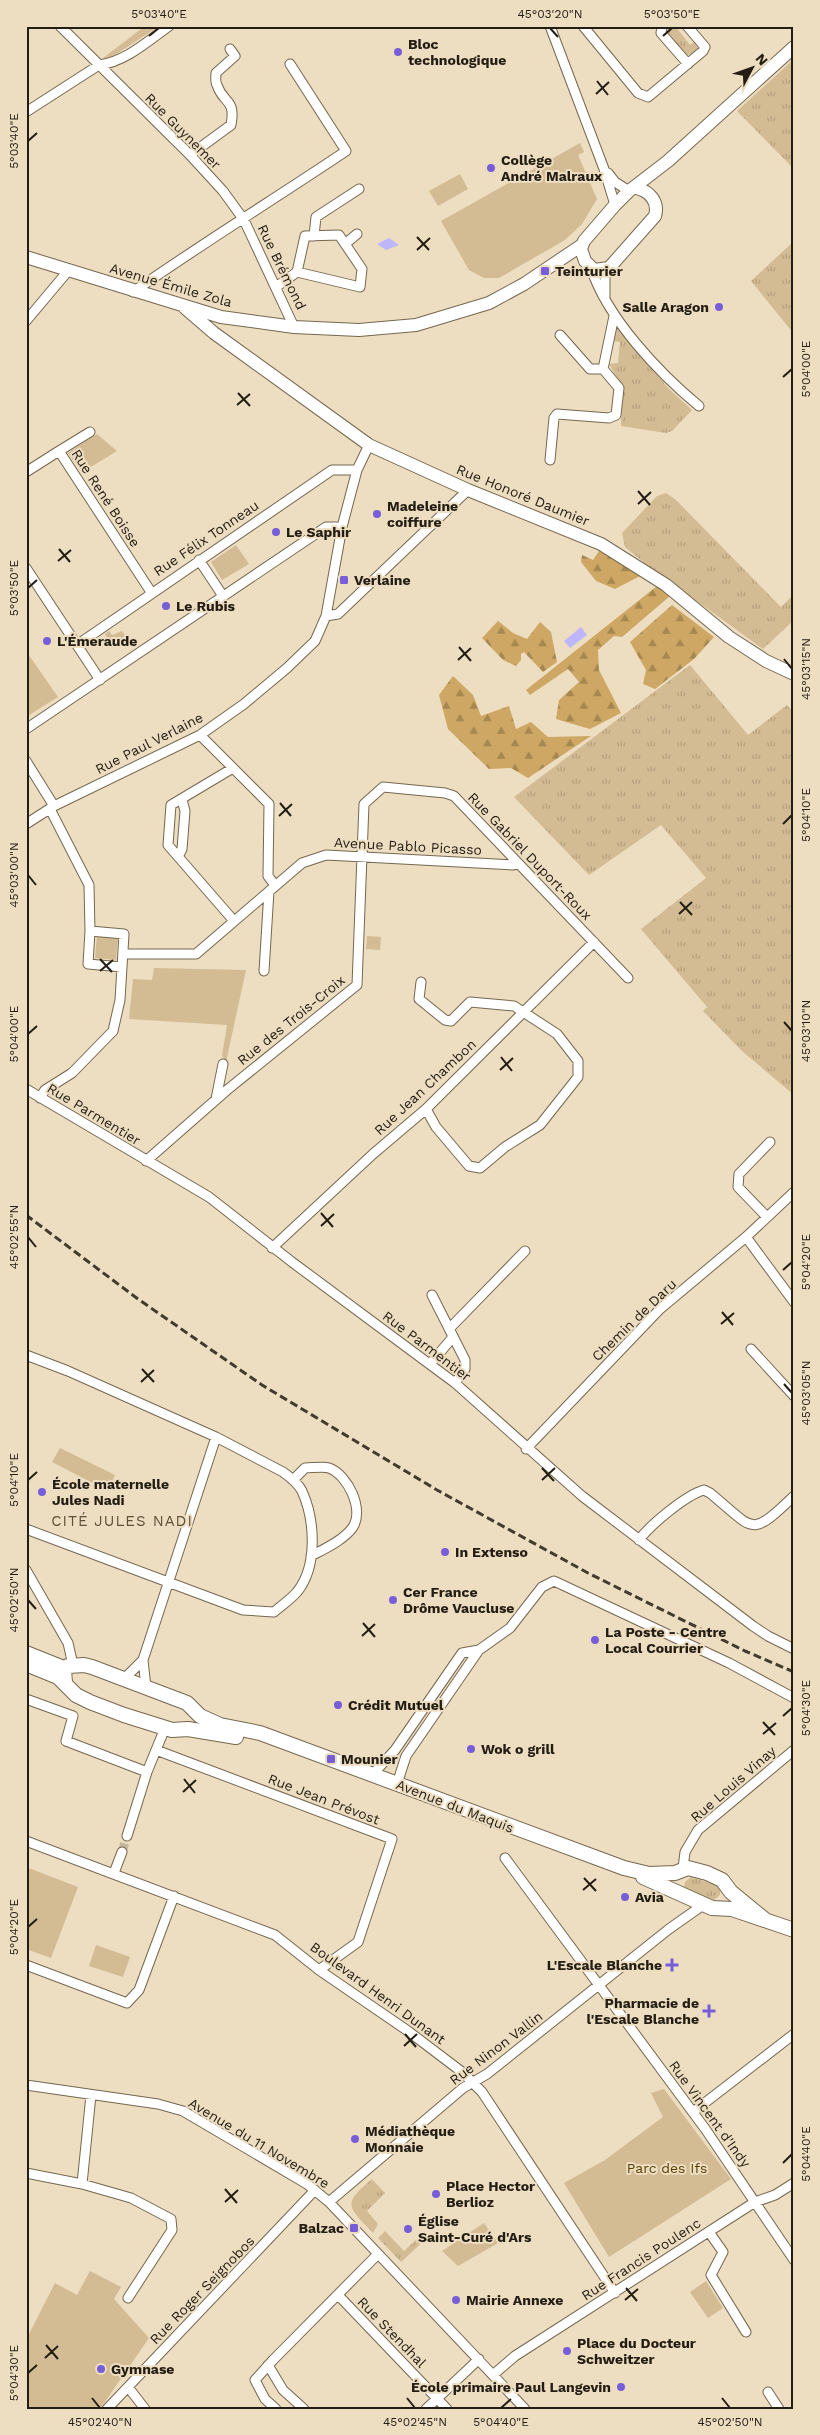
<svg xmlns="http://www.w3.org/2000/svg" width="820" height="2435" viewBox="0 0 820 2435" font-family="'Work Sans',sans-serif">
  <defs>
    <pattern id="grass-tufts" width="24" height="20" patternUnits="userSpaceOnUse" patternTransform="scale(1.25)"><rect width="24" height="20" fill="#d3bb93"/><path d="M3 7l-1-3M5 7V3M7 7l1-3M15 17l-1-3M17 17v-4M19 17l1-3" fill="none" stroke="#b5a07e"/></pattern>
    <pattern id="forest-firs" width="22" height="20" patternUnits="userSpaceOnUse" patternTransform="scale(1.25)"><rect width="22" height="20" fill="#cda763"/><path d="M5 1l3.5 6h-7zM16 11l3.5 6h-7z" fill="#a68750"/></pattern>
  </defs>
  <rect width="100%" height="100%" fill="#edddc1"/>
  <path fill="url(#grass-tufts)" d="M145,26H159L106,61L103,58Z
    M668,26H675L690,45L694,42L698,48C695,53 692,54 687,55L667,34Z
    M794,59V169L737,111Z
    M794,241V334L751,281Z
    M618,328L669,389L692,410L672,431L666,433L621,426L623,388L609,364L618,363L620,342L612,341L614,330Z
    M666,493L676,500L781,607L794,594V620L763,649L647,565L625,547L622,533L657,496Z
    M690,665L748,735L787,705L794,713V1095L742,1051L703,1011L707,1007L641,929L706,878L661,825L589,875L514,797Z
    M691,1877L716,1885L720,1889V1895L713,1901L688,1892L684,1887L685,1882Z
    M372,2179L385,2193L367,2211L378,2224L373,2233C348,2206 341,2205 372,2179Z
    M385,2231L404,2251L423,2233L427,2238L401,2262L378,2238Z"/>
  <path fill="url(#forest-firs)" d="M599,551L640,576L615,589L596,581L581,562L582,555L593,560Z
    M657,586L670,596L622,637L614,636L598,650L599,670L621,713L590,729L556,719L559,700L579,682L568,669L530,695L526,690Z
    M672,605L714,637L694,659L655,689L643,684L646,670L630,642Z
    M498,621L513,633L527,639L540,622L551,632L557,662L543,672L524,652L521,654V660L516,666L503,660L482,638Z
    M453,676L473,695L481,716L509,706L516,729L531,722L548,737L591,736L528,778L511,768L489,769L448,729L439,695Z"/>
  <path fill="#d3bb93" d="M580,143L584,152L578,155L597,199L582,224L565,240L499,278H484L469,270L441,221Z
    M460,174L468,189L438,206L429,191Z
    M97,434L117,451L86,470L83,474L68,453Z
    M236,545L249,564L222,580L211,562Z
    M109,631L112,635L122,631L127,638L112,647L105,634Z
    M26,651L58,697L26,717Z
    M97,935L118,937L116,960L95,958Z
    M367,936L381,937L380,950L366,949Z
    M154,968L246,970L226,1062L222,1056L227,1025L129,1019L133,979L152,980Z
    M60,1448L115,1475L108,1491L52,1462Z
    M26,1867L78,1887L51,1958L26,1949Z
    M96,1945L130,1957L123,1977L89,1966Z
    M664,2089L731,2179L609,2257L564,2183L605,2160L663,2117L651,2093Z
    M484,2223L498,2243L458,2266L442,2251Z
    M90,2271L121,2287L114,2299L149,2338L100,2409H26V2340L55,2283L77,2295Z
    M706,2281L723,2308L708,2318L690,2292Z"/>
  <path fill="#bdb6fb" d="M389,238L399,245L386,250L377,244Z
    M581,627L587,635L570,648L564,641Z"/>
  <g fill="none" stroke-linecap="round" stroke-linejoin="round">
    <path stroke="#c5b79e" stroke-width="9" stroke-dasharray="9 4.5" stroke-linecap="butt" d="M122,1852L127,1836"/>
    <g stroke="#75674f" stroke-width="11">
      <path id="street" d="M60,26L190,155L223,191L244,220L294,327
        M550,26L604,169L615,205
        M583,26L638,93L648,97L703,51L705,47L687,26
        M662,26L661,33L688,64
        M26,112L99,65C125,62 148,41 169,26
        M190,155L231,125C236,98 223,104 217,85C215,82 216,76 216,73L235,56L230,49
        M608,173L615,182L629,191
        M314,236L316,217L359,189
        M345,244L357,234
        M591,268C607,318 659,373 699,406
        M605,270V297
        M276,287L297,272L360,287L362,269L339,235L305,236L297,272
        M133,292C203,243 276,198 346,151L290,64
        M26,321L68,271
        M560,335L590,369H603
        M59,451L90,432
        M550,460L554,418L557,414L609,418L616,415L619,388L603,369L614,316
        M26,472L59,451L151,592
        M199,560L223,596
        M26,568L100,680
        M326,616L338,614L468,490
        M77,645L332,470H357
        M26,729L326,527H342
        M200,735L269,804L268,876L275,885
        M26,761L54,806
        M233,768L171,805L168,845L234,921
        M50,809L89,885L90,931
        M26,824L54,806L200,735L244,704L287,668L315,641L326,616L342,527L357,470L369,445
        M179,855L182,849L185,811L182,800
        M90,931L124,934L122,967L88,964Z
        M123,954H196L302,863L326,855L513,865L517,863
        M264,971L269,891
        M421,982L419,999L445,1020L451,1021L470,1002L514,1006L557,1034L578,1061V1077L540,1125L505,1147L480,1168L469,1166L436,1127L426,1109
        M26,1089L209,1197L292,1262L455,1383L582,1496L753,1626L768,1636L794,1649
        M40,1098L45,1090L72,1073L113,1031L120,1000L122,967
        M216,1099L223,1064
        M146,1161L227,1090L357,985L364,804L383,787L445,793L454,796L628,978
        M767,1217L738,1187L739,1174L770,1142
        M746,1237L794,1302
        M272,1248L373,1154L426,1109L594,942
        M432,1295L465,1360V1369L455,1383
        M449,1329L525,1251
        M751,1349L794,1396
        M26,1355L68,1371L216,1437L283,1472C290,1477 298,1483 302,1491C315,1520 318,1566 297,1592C291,1599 281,1606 274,1612L243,1610L26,1529
        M430,1364L453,1337
        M526,1449L660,1309L746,1237L794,1192
        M293,1480L305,1468C312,1468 323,1466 329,1468C348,1475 364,1509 353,1527C344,1540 324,1549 311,1556
        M639,1540C650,1525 686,1495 704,1490L710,1493C755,1530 749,1539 794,1496
        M26,1570L68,1643L73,1665
        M125,1678L143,1660
        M146,1687L143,1660L216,1437
        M26,1699L73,1716L66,1741L147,1772
        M156,1750L392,1839L358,1942L319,1970
        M372,1775L395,1750L462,1653L479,1650
        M397,1784L406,1756L479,1650L510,1628L542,1587L554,1581L729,1663L794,1698
        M127,1836L147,1772L165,1728
        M26,1841L275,1935L319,1970L408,2031L462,2072L482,2092L615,2293
        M505,1858L706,2130L794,2260
        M683,1868L685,1852L698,1830L794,1750
        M114,1873L122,1852
        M26,1965L127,2003L139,1990L174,1896
        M26,2085L158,2104L183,2111L307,2184L329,2202L525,2409
        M91,2095L82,2184L131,2198L171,2219L172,2230L128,2298
        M693,2112L794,2034
        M26,2173L82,2184
        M329,2202L463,2088L487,2074L669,1929L703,1905
        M709,2232L723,2252L711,2275L746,2332
        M338,2295L447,2409
        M268,2365L283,2390L304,2409
        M493,2375L515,2356L755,2202L775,2195L794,2183
        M128,2387L145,2409
        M768,2392L779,2409
        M107,2409L315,2190
        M276,2409L265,2399L255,2380L273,2360L378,2254
        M426,2409L479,2359"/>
    </g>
    <g stroke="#75674f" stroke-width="14">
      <path id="secondary" d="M636,188C650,191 659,202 655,216L609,268L594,270L585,261L581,249L584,241L615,205L629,191L668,161L794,47
        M26,257L221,317L294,327L359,330L416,325L489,303L524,284L582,245
        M185,308L214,333L369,445L468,490L601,544L666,585L729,637L766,661L794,674"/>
    </g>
    <g stroke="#75674f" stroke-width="16">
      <path id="primary" d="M26,1653L66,1669
        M26,1664L58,1677L76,1695L90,1702L124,1715L172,1730L188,1729L236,1737
        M65,1682L64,1671L68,1666L84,1665L92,1667L187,1703L200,1716L220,1725L260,1733L624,1868L649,1874L675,1873L688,1868L707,1873L722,1880L731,1892L764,1919
        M643,1877L712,1908L732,1909L794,1930"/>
    </g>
    <use href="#street" stroke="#fff" stroke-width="9"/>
    <use href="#secondary" stroke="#fff" stroke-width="12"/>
    <use href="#primary" stroke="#fff" stroke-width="14"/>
    <path stroke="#423b2e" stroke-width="3" stroke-dasharray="8 4" stroke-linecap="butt" d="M26,1215L138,1299L262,1385L437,1490L588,1573L745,1651L794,1672"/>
  </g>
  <path fill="none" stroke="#231d13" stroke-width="2" d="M550,28L558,37M149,36L159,28M663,36L672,28M597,81L608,95M596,94L609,82M28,141L37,133M417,237L429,250M417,250L430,238M783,377L792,369M238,393L250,406M237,405L250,394M638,491L650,505M638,504L651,492M59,549L70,562M58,561L71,550M28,588L37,580M459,647L471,661M784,659L792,669M458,660L471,648M280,803L291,816M279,816L292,804M783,824L792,815M28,875L36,885M680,902L692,915M679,914L692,902M100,959L112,972M100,971L113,960M784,1022L792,1031M28,1034L37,1026M501,1057L512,1071M500,1070L513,1058M321,1213L333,1227M321,1226L334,1214M28,1237L36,1247M783,1270L792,1262M722,1312L733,1325M721,1324L734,1313M142,1369L154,1382M141,1382L154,1370M784,1384L792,1393M542,1468L554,1481M28,1480L37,1472M542,1480L555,1468M28,1600L36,1609M363,1623L375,1637M362,1636L375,1624M783,1716L792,1708M763,1722L775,1735M763,1734L776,1723M184,1779L195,1793M183,1792L196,1780M584,1878L596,1891M583,1890L596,1879M28,1927L37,1919M405,2034L416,2047M404,2046L417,2034M783,2163L792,2154M225,2189L237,2203M225,2202L238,2190M626,2288L637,2301M625,2300L638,2289M46,2345L58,2359M45,2358L58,2346M28,2373L37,2365M92,2398L100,2408M407,2398L415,2408M722,2398L730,2408M501,2408L511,2399"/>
  <g fill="#775ed8" stroke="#edddc1" stroke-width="2">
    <circle cx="398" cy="52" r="5"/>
    <circle cx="491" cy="168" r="5"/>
    <rect x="540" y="266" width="10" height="10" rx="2.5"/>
    <circle cx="719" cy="307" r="5"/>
    <circle cx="377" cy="514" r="5"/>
    <circle cx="276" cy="532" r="5"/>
    <rect x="339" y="575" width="10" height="10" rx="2.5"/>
    <circle cx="166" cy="606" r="5"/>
    <circle cx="47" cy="641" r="5"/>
    <circle cx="42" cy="1492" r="5"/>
    <circle cx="445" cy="1552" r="5"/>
    <circle cx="393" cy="1600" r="5"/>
    <circle cx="595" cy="1640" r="5"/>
    <circle cx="338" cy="1705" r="5"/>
    <circle cx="471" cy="1749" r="5"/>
    <rect x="326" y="1754" width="10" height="10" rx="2.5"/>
    <circle cx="625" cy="1897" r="5"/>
    <path d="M669.5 1957.5h5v5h5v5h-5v5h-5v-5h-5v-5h5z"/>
    <path d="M706.5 2003.5h5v5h5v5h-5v5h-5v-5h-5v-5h5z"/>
    <circle cx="355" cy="2139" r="5"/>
    <circle cx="436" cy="2194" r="5"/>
    <rect x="349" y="2223" width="10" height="10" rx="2.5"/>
    <circle cx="408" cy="2229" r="5"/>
    <circle cx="456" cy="2300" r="5"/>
    <circle cx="567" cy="2351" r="5"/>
    <circle cx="101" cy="2369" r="5"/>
    <circle cx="621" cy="2387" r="5"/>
  </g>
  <g text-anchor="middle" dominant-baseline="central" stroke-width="4" stroke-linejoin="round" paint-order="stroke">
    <g font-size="14" font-weight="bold" fill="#231d13" stroke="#edddc1" text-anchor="start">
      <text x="408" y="44">Bloc<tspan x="408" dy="16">technologique</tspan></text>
      <text x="501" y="160">Collège<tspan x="501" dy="16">André Malraux</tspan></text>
      <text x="555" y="271">Teinturier</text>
      <text x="709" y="307" text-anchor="end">Salle Aragon</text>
      <text x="387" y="506">Madeleine<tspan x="387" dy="16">coiffure</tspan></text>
      <text x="286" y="532">Le Saphir</text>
      <text x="354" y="580">Verlaine</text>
      <text x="176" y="606">Le Rubis</text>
      <text x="57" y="641">L'Émeraude</text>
      <text x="52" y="1484">École maternelle<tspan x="52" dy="16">Jules Nadi</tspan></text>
      <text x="455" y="1552">In Extenso</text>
      <text x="403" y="1592">Cer France<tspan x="403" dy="16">Drôme Vaucluse</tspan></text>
      <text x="605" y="1632">La Poste - Centre<tspan x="605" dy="16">Local Courrier</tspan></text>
      <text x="348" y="1705">Crédit Mutuel</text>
      <text x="481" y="1749">Wok o grill</text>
      <text x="341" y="1759">Mounier</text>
      <text x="635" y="1897">Avia</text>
      <text x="662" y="1965" text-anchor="end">L'Escale Blanche</text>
      <text x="699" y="2003" text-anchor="end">Pharmacie de<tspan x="699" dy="16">l'Escale Blanche</tspan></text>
      <text x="365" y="2131">Médiathèque<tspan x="365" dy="16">Monnaie</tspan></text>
      <text x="446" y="2186">Place Hector<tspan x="446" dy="16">Berlioz</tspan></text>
      <text x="418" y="2221">Église<tspan x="418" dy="16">Saint-Curé d'Ars</tspan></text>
      <text x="344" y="2228" text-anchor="end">Balzac</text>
      <text x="466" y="2300">Mairie Annexe</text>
      <text x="577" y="2343">Place du Docteur<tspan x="577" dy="16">Schweitzer</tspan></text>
      <text x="111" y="2369">Gymnase</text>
      <text x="611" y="2387" text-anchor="end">École primaire Paul Langevin</text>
    </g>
    <g font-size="14" fill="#231d13" stroke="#edddc1">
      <text transform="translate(183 131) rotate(45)">Rue Guynemer</text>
      <text transform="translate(282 267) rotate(64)">Rue Brémond</text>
      <text transform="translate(171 285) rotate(16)">Avenue Émile Zola</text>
      <text transform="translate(523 495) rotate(22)">Rue Honoré Daumier</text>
      <text transform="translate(106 498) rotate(57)">Rue René Boisse</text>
      <text transform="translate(206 538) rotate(-34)">Rue Félix Tonneau</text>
      <text transform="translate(149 743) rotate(-27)">Rue Paul Verlaine</text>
      <text transform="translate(408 846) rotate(3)">Avenue Pablo Picasso</text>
      <text transform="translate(530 856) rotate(46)">Rue Gabriel Duport-Roux</text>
      <text transform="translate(291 1020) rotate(-39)">Rue des Trois-Croix</text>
      <text transform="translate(425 1087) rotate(-43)">Rue Jean Chambon</text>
      <text transform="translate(94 1114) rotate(31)">Rue Parmentier</text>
      <text transform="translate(634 1320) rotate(-44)">Chemin de Daru</text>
      <text transform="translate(427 1346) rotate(37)">Rue Parmentier</text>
      <text transform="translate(733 1784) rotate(-41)">Rue Louis Vinay</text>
      <text transform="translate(324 1799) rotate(21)">Rue Jean Prévost</text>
      <text transform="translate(455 1806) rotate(21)">Avenue du Maquis</text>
      <text transform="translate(378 1993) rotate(36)">Boulevard Henri Dunant</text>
      <text transform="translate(496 2048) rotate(-37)">Rue Ninon Vallin</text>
      <text transform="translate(710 2114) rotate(54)">Rue Vincent d'Indy</text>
      <text transform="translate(259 2143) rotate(31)">Avenue du 11 Novembre</text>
      <text transform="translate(641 2259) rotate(-33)">Rue Francis Poulenc</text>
      <text transform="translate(202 2290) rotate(-46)">Rue Roger Seignobos</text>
      <text transform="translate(392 2332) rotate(46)">Rue Stendhal</text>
    </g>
    <g font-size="14" fill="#593f05" stroke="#edddc1">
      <text x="667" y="2168">Parc des Ifs</text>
    </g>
    <g font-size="15" letter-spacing="1" fill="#5e5039" stroke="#edddc1">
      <text x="122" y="1521">CITÉ JULES NADI</text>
    </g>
  </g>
  <rect width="820" height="2435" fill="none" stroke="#edddc1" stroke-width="55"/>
  <g transform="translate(752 68) rotate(49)" stroke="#edddc1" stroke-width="4" paint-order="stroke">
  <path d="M0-4L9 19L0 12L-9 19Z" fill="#231d13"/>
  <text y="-8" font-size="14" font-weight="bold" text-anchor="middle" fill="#231d13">N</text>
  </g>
  <rect x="28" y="28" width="764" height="2380" fill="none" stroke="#231d13" stroke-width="2"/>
  <g font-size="12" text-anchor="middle" fill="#231d13">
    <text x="159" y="18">5°03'40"E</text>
    <text x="550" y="18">45°03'20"N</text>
    <text x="672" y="18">5°03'50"E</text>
    <text transform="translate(14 141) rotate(-90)" y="4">5°03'40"E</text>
    <text transform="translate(806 369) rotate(-90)" y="4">5°04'00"E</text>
    <text transform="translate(14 588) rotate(-90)" y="4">5°03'50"E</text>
    <text transform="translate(806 669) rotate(-90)" y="4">45°03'15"N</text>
    <text transform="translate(806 815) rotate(-90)" y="4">5°04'10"E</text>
    <text transform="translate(14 875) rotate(-90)" y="4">45°03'00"N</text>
    <text transform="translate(806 1031) rotate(-90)" y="4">45°03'10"N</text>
    <text transform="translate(14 1034) rotate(-90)" y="4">5°04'00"E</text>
    <text transform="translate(14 1237) rotate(-90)" y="4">45°02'55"N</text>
    <text transform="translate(806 1262) rotate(-90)" y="4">5°04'20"E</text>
    <text transform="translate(806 1393) rotate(-90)" y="4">45°03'05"N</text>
    <text transform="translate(14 1480) rotate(-90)" y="4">5°04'10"E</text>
    <text transform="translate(14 1600) rotate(-90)" y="4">45°02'50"N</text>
    <text transform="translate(806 1708) rotate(-90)" y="4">5°04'30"E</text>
    <text transform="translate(14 1927) rotate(-90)" y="4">5°04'20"E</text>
    <text transform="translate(806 2154) rotate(-90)" y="4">5°04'40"E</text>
    <text transform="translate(14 2373) rotate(-90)" y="4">5°04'30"E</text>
    <text x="100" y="2426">45°02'40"N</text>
    <text x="415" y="2426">45°02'45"N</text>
    <text x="501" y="2426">5°04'40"E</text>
    <text x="730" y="2426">45°02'50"N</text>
  </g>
</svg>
